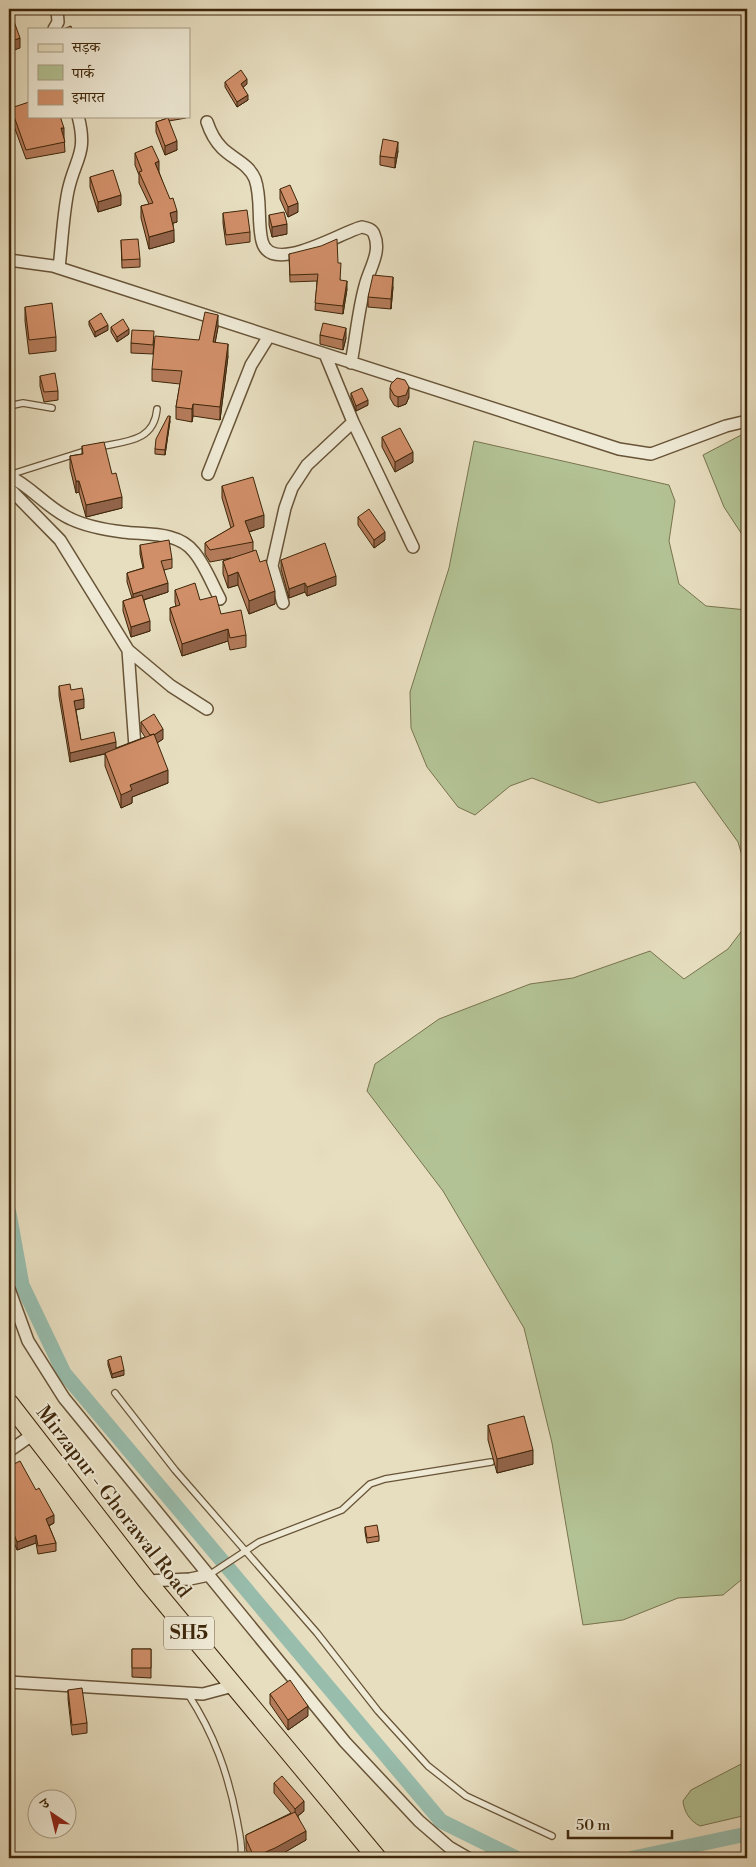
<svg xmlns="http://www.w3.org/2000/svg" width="756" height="1867" viewBox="0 0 756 1867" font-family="'Libre Bodoni','Noto Serif Devanagari',serif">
  <rect width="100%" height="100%" fill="#e7dec0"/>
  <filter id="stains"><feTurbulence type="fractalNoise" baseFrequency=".004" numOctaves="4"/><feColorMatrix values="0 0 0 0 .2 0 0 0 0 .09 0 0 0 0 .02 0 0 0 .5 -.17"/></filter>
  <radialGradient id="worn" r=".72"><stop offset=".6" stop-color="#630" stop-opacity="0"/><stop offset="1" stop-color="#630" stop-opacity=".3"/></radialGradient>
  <path fill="#b3c294" stroke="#78744e" d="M747,432V542L724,507L703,455Z
    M474,441L669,485L675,501L669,541L679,584L706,606L747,610V873L738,842L695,782L599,803L532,778L510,786L475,815L458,807L427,767L411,728L410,692L449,568Z
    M747,924V1575L723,1595L678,1598L623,1620L583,1625L552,1443L524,1328L443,1191L367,1091L375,1064L439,1019L530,984L573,978L650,951L684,979L728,949Z
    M747,1761V1815L700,1826C690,1821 684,1812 683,1801L691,1790Z"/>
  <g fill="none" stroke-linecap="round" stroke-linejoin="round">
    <path stroke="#98bdad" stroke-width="15" d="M9,1213L22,1285L64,1373L441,1821L516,1858
      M633,1858L747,1834"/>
    <g stroke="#685437" stroke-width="8">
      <path id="lane" d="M9,406L23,403L52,408
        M99,447C126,441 154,442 157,409
        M9,475L88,450
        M115,1393L175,1470L317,1633L378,1711L428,1766L466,1796L552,1836
        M209,1575L259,1542L342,1510L370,1484L385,1479L491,1462
        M188,1694C214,1734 228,1773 237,1820C239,1832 243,1846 241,1858"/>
    </g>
    <g stroke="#685437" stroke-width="14">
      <path id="street" d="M54,29L58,22L57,9
        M207,122C210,131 214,140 222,148C233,159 249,164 255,179C262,199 257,221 262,241C271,277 343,231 362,227C367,228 372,229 374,234C382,252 369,269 365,286C358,311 356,338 351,363
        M9,260L53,266L619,449L651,454L726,426L747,421
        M59,268C62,242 63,216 68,191C75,158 88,154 78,116
        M353,422L413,547
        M208,474L251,365L269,336
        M9,476C32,487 48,509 71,519C86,526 107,530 123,532C146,535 178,531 194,552C205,565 212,584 220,599
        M9,488L60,540L128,650L171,686L207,709
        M283,603L272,566L285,508L292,488L307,465L353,422L325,354
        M128,650L135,747
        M9,1289L28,1341L64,1398L345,1742L419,1821L449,1847L468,1858
        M9,1451L32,1435
        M147,1581L190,1579L209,1575
        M9,1682L203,1694L233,1686"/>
    </g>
    <g stroke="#3e2609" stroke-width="20">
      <path id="primary" d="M9,1403L147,1581L377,1858"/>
    </g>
    <use href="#lane" stroke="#efead6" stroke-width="5.5"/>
    <use href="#street" stroke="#efead6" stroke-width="11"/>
    <use href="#primary" stroke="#e7dec0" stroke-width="18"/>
  </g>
  <path fill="#b47b5a" stroke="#3e2609" d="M225,82L247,84L243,87L248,100L237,107L225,87Z
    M11,108L64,137L65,152L26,159L11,118Z
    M164,116H186V118L169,121L177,150L165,155L156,132V122L165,119Z
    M398,151L395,168L380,165V156Z
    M135,153L159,172L177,222L173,223L174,242L149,249L141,218V206L149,204L139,183V175L135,165Z
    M90,177L121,205L98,212L90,187Z
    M280,189L298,212L288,217L280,199Z
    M223,213L250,232V242L226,245L223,223Z
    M269,215L287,234L272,237L269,225Z
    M121,240L140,259V267L122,268Z
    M289,254L338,263L340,280L347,289L343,314L315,310L317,281L290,282Z
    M393,287L391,309L368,307V297Z
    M25,307L56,337V351L29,354L25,321Z
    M89,321L108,330L95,337L89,325Z
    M111,327L129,334L117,342L111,332Z
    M218,327L215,342L228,356L220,420L193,416L192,422L176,419V407L180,384L152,381V369L199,340Z
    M320,335L346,338L343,350L320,344Z
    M154,341L153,354L131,353V343Z
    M40,376L58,391V400L44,402L40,386Z
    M390,388L409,397L406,404L398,407L394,405L390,398Z
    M351,393L368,405L356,411L351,398Z
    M170,421L165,455L155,454V449Z
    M382,437L413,462L395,472L382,447Z
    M82,446L112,474L122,508L86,517L79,492L76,493L70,468V456L82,454Z
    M222,486L264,527L249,532L253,542V551L275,604L249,614L238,585L228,588L223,574V561L231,558L210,562L205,554V543L231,528L222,498Z
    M358,517L385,540L374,548L358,525Z
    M140,545L172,559V568L164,570L168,592L144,600L150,631L131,637L123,611V601L132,598L127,582V573L143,568L140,554Z
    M281,560L336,585L307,596L305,592L289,598L281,569Z
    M175,590L200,600L221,614L246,635V647L230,650L228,641L182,656L170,620V608L176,606L175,602Z
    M59,686L71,690L84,708L76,710L81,740L116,748L145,737L141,731V722L163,739L157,743L168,783L132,797V803L121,808L105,766V754L70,762L59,696Z
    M108,1360L124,1375L112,1378L108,1365Z
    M488,1425L533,1464L497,1473L488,1440Z
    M9,1457L54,1523L49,1526L56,1543V1551L38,1554L36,1543L17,1550L12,1537L9,1539Z
    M365,1527L379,1536V1541L367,1543L365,1532Z
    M132,1649H151V1678L132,1677Z
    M68,1690L87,1723V1733L72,1735L68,1699Z
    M270,1694L308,1716L288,1730L270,1704Z
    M274,1783L304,1811L298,1816L306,1840L274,1858H250L246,1849V1835L291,1813L274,1793Z"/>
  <path fill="#92644a" stroke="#3e2609" d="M20,38V48L9,52V42Z
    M247,79V84L241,89V84Z
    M248,95V100L237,107V102Z
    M61,128H64V137L61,138Z
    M177,141V150L165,155V146Z
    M398,142V151L395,168V158Z
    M159,161V173L155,163Z
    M121,195V205L98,212V202Z
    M298,203V212L288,217V207Z
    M177,211V222L170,224V213Z
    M287,224V234L272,237V227Z
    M174,230V242L149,249V237Z
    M393,277V287L391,309V299Z
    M347,281V289L343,314V306Z
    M218,315V327L213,355V342Z
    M108,325V330L95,337V332Z
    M346,328V338L343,350V340Z
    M129,329V334L117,342V337Z
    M228,344V356L220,420V407Z
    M409,387V397L406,404L398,407V397Z
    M368,400V405L356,411V406Z
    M193,404V416L192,422V409Z
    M170,416V421L165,455V450Z
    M413,452V462L395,472V462Z
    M76,481H79V492L76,493Z
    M122,497V508L86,517V505Z
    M264,515V527L245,533V521Z
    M385,532V540L374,548V540Z
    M238,572V585L228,588V576Z
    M336,576V585L307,596V587Z
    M168,583V592L133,603V594Z
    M305,583V592L289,598V589Z
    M275,591V604L249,614V601Z
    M150,621V631L131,637V627Z
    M228,629V641L182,656V644Z
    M84,699V708L74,710V701Z
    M163,729V739L151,747V737Z
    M116,742V751L70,762V753Z
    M168,770V783L132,797V803L121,808V795L130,785Z
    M124,1370V1375L112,1378V1374Z
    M533,1450V1464L497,1473V1459Z
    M54,1515V1523L46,1527V1519Z
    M12,1529V1537L9,1539V1531Z
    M36,1535V1543L17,1550V1542Z
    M308,1706V1716L288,1730V1720Z
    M304,1801V1811L295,1818V1809Z
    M306,1831V1840L275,1858H254V1857Z"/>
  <path fill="#d18f69" stroke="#3e2609" d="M11,13L20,38L9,42V14Z
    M71,26L72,29H63Z
    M241,70L247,79L241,84L248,95L237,102L225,82Z
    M29,102V116H60L64,128H61L65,142L26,150L11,108Z
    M168,118L177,141L165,146L156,122Z
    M383,139L398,142L395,158L380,156Z
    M152,146L159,161L155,163L170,199L173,198L177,211L170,213L174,230L149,237L141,206L153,203L139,172L142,171L135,153Z
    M113,170L121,195L98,202L90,177Z
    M290,185L298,203L288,207L280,189Z
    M247,210L250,232L226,235L223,213Z
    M284,212L287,224L272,227L269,215Z
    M138,239L140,259L122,260L121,240Z
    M337,239L338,263H341L340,280L347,281L343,306L315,303L318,274L290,275L289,254L321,246Z
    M373,275L393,277L391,299L368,297Z
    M52,303L56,337L29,340L25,307Z
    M205,312L218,315L213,342L228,344L220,407L193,404L192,409L176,407L182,371L152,369L155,336L199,340Z
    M101,313L108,325L95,332L89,321Z
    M123,319L129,329L117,337L111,327Z
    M323,323L346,328L343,340L320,335Z
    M132,330L154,331L153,345L131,343Z
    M55,373L58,391L44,392L40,376Z
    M397,378L405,380L409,387L406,395L398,397L394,395L390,388L391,384Z
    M362,388L368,400L356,406L351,393Z
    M168,416H170L165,450L155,449L156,439Z
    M400,428L413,452L395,462L382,437Z
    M104,442L112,474L116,473L122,497L86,505L79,481H76L70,456L83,454L82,446Z
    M253,477L264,515L245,521L253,542L210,550L205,543L234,526L222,486Z
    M369,509L385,532L374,540L358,517Z
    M169,540L172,559L161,561L168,583L133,594L127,573L144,568L140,545Z
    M325,543L336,576L307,587L305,583L289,589L281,560Z
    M256,550L260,562L266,560L275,591L249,601L238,572L228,576L223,561Z
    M195,583L200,600L216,596L221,614L241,610L246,635L230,638L228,629L182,644L170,608L180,605L175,590Z
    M142,595L150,621L131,627L123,601Z
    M70,684L71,690L82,688L84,699L74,701L81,740L114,732L116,742L70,753L59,686Z
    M154,714L163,729L154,735V734L150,735L141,722Z
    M154,734L168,770L130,785L132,790L121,795L105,753Z
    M121,1356L124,1370L112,1374L108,1360Z
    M524,1416L533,1450L497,1459L488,1425Z
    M9,1457L14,1464L20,1461L36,1490L39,1488L54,1515L46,1519L56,1543L38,1546L36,1535L17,1542L12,1529L9,1531V1513L10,1512L9,1510Z
    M377,1525L379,1536L367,1538L365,1527Z
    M132,1649H151V1668H132Z
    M290,1680L308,1706L288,1720L270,1694Z
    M82,1688L87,1723L72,1725L68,1690Z
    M282,1776L304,1801L295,1809L274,1783Z
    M295,1812L306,1831L275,1848L254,1857L246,1839V1835Z"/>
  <g text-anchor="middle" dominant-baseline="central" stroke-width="4" stroke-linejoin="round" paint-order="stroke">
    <rect fill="#efead6" stroke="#736146" stroke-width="1" x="164" y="1616.5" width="50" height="33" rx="4"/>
    <g font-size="19" font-weight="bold" fill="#3e2609">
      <text x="189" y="1633">SH5</text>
    </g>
    <g font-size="20" fill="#3e2609" stroke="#efead6">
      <text transform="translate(113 1502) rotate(52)">Mirzapur - Ghorawal Road</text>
    </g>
  </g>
  <rect width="756" height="1867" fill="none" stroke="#e7dec0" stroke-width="30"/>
  <rect x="10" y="10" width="736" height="1847" fill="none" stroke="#3e2609" stroke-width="2.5"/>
  <rect x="15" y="15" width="726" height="1837" fill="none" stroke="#3e2609"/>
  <rect x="28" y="28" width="162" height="90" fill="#efead6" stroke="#a89c84"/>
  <rect x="38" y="44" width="25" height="8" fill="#e7dec0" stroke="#a89c84"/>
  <text x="72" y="52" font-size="15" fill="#3e2609">सड़क</text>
  <rect x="38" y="65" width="25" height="15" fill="#b3c294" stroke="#a89c84"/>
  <text x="72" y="78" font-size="15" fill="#3e2609">पार्क</text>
  <rect x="38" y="90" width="25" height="15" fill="#d18f69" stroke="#a89c84"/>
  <text x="72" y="102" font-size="15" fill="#3e2609">इमारत</text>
  <g transform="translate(52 1814) rotate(325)"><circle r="24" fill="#efead6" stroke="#a89c84"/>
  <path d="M0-4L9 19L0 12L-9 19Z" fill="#8f2418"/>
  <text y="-8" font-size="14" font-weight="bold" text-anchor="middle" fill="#3e2609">उ</text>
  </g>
  <path d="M568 1830v8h104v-8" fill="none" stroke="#3e2609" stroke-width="2.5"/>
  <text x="576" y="1830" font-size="15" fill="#3e2609" stroke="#efead6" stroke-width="4" paint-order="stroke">50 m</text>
  <rect width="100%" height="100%" filter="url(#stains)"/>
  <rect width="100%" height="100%" fill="url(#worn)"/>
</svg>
